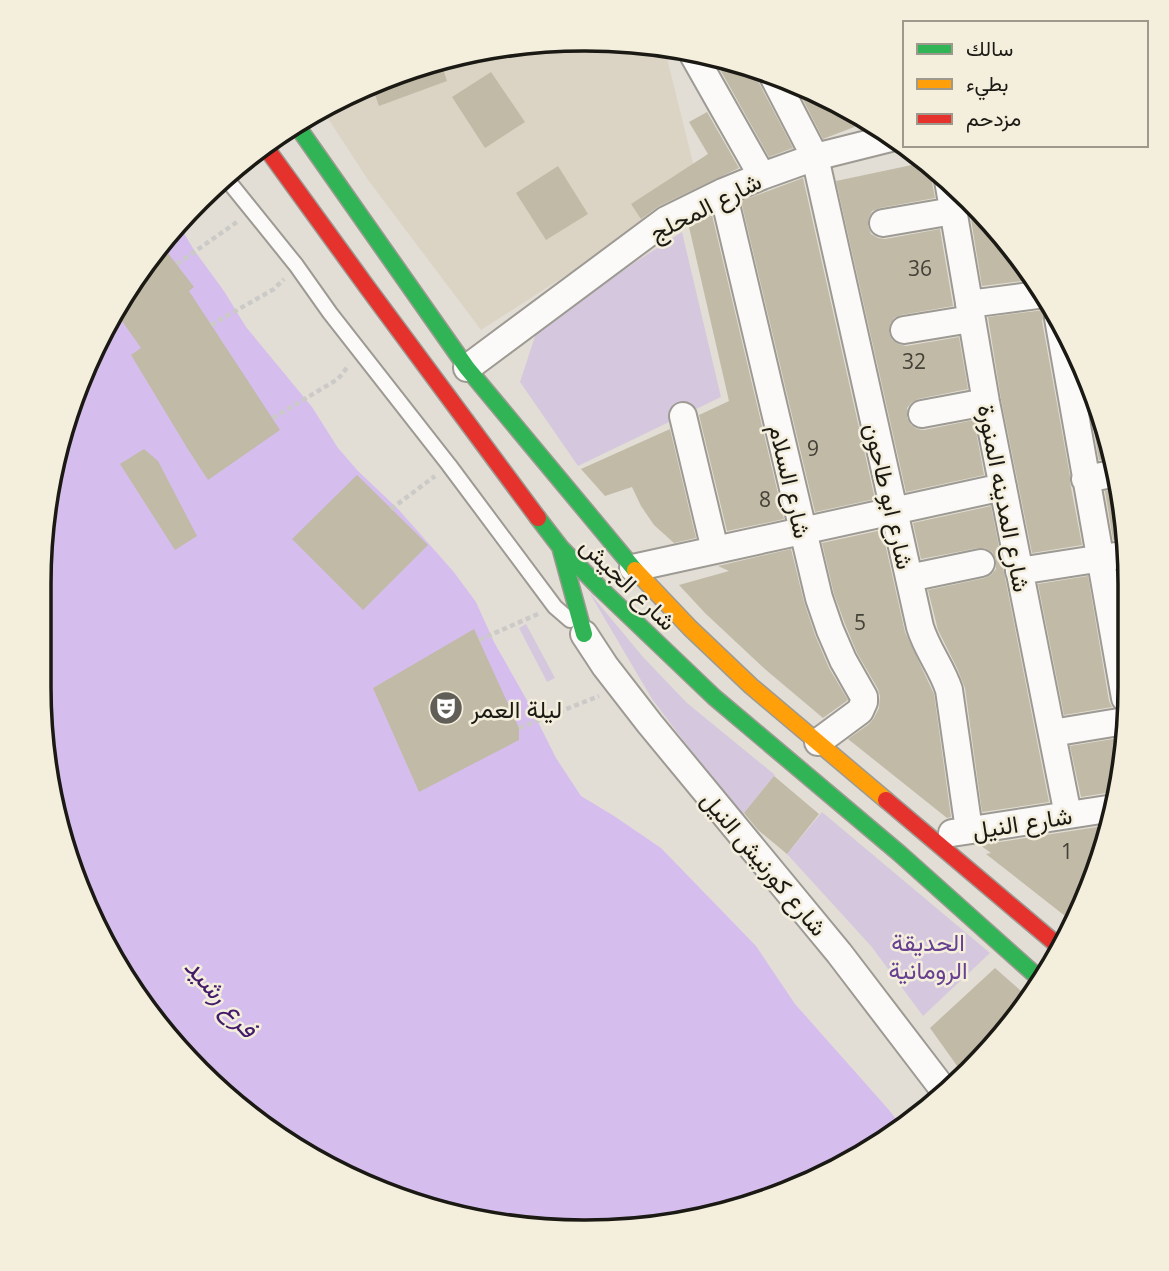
<svg xmlns="http://www.w3.org/2000/svg" width="1169" height="1271" viewBox="0 0 1169 1271" font-family="'Open Sans',Vazirmatn,sans-serif">
  <rect width="100%" height="100%" fill="#e2ded5"/>
  <path fill="#dbd4c4" d="M585,39L664,46L699,187L694,193L481,330L368,180L322,109L376,80L478,49Z"/>
  <path fill="#d5c8de" d="M682,232L721,397L578,466L520,382L539,324Z
    M589,592L643,657L687,703L775,775L741,817L652,699Z
    M526,624L555,678L547,682L519,628Z
    M822,812L990,953L923,1016L871,946L787,854Z"/>
  <path fill="#d5beed" d="M178,223L194,250L224,291L246,327L312,407L338,448L358,471L398,509L453,571L476,602L494,642L529,704L556,758L581,796L614,816L661,848L756,946L795,1004L889,1110L903,1128L888,1140L793,1191L691,1222L584,1232L444,1214L343,1176L225,1097L151,1019L95,928L49,793L39,686L49,478L80,375L131,281Z"/>
  <path fill="#c1baa7" d="M712,55L757,69L756,74L758,81L793,148L769,157Z
    M440,60L447,81L379,106L371,83Z
    M491,72L525,122L485,148L452,97Z
    M793,80H794L870,121L823,139Z
    M707,112L739,168L659,206L641,219L631,204L708,154L689,122Z
    M926,162L936,170L933,175L932,182L935,198L880,208L872,211L869,217L868,226L871,234L878,238L885,239L940,229L953,306L901,315L894,318L890,324L889,333L892,340L898,344L906,346L959,337L968,389L918,399L911,403L907,408V418L911,425L917,429L924,430L974,420L984,475L906,492L836,181Z
    M558,166L588,214L546,240L516,193Z
    M803,178L875,499L815,512L741,201Z
    M967,195L971,199L1037,279L982,286Z
    M712,215L784,519L727,531L699,415L729,401L689,227Z
    M161,244L194,287L189,291L280,430L208,480L189,451L131,355L141,348L115,311L131,281Z
    M1045,310L1042,321L1070,476V482L1082,545L1032,553L1001,399L988,317Z
    M1082,362L1089,376L1114,458L1099,460Z
    M670,429L696,538L674,543L654,525L641,506L632,487L605,496L581,469Z
    M144,449L158,461L197,536L175,550L120,464Z
    M357,475L428,545L363,610L292,539Z
    M1120,489L1121,540H1113L1105,491Z
    M991,506L1049,802L982,812L965,688L957,668L938,630L928,590L985,578L991,575L996,569V559L992,552L985,548H978L921,559L913,523Z
    M882,530L905,632L934,694L951,817L947,818L848,739L869,724L874,718L879,708L880,696L878,689L857,653L845,624L834,594L822,543Z
    M791,549L804,602L815,635L829,668L848,700L823,718L766,670L705,613L679,585L729,571L718,566Z
    M1088,576L1109,701L1112,707L1064,715L1038,584Z
    M474,629L519,728V740L419,792L373,688Z
    M1125,737L1126,757L1118,793L1112,792L1081,797L1070,746Z
    M774,776L819,814L787,854L758,830L744,813Z
    M1110,825L1101,862L1074,923L986,854L991,853L980,845Z
    M995,968L1028,997L971,1072L965,1077L930,1028Z"/>
  <g fill="none" stroke-linecap="round" stroke-linejoin="round">
    <g stroke="#9d9a93" stroke-width="18">
      <path id="lane" d="M225,177L296,265L330,313L449,465L555,607L570,620"/>
    </g>
    <g stroke="#9d9a93" stroke-width="30">
      <path id="street" d="M690,49L762,176
        M772,74L815,157L920,627C927,650 942,668 949,690L969,830
        M948,180L986,402L1068,815
        M723,192L819,598L830,630L843,660L864,697V702L860,711L818,742
        M883,223L953,211
        M969,304L1045,294
        M1058,318L1125,698
        M904,330L971,319
        M467,368L666,220L723,192L762,176L815,157L895,137
        M922,414L986,402
        M683,416L715,550
        M1085,479L1118,473
        M633,568L1003,487
        M1019,571L1122,555
        M909,578L981,563
        M584,634L605,666L650,724L839,953L946,1093
        M1052,733L1125,721
        M952,833L1114,808"/>
    </g>
    <g stroke="#9d9a93" stroke-width="19">
      <path id="fast" d="M295,123L467,368L635,570
        M538,518L561,548L601,589L714,697L899,853L1041,980
        M561,550L584,634"/>
    </g>
    <g stroke="#9d9a93" stroke-width="19">
      <path id="slow" d="M635,570L690,628L751,686L886,800"/>
    </g>
    <g stroke="#9d9a93" stroke-width="19">
      <path id="jam" d="M264,145L367,287L538,518
        M886,800L1062,949"/>
    </g>
    <path stroke="#cbcac7" stroke-width="4.5" stroke-dasharray="5 3.5" stroke-linecap="butt" d="M177,264L237,222
      M211,325L274,289L284,279
      M273,418L338,379L349,365
      M391,509L435,476
      M479,640L538,614
      M519,728L599,696"/>
    <use href="#lane" stroke="#fbfaf9" stroke-width="14"/>
    <use href="#street" stroke="#fbfaf9" stroke-width="26"/>
    <use href="#fast" stroke="#30b455" stroke-width="16"/>
    <use href="#slow" stroke="#ff9f0a" stroke-width="16"/>
    <use href="#jam" stroke="#e5322d" stroke-width="16"/>
  </g>
  <defs>
    <g id="theatre-disc" transform="scale(1.75)"><circle r="9.5" fill="#615e57" stroke="#f4eedd"/><path d="M-5-5.5Q0-4 5-5.5V0Q5 5 0 6Q-5 5-5 0ZM-3.3-2.5H-1v1.5H-3.3ZM1-2.5H3.3v1.5H1ZM-2.8 1Q0 5.5 2.8 1Z" fill="#fff"/></g>
  </defs>
  <g fill-rule="evenodd">
    <use href="#theatre-disc" x="446" y="708"/>
  </g>
  <g text-anchor="middle" dominant-baseline="central" stroke-width="5" stroke-linejoin="round" paint-order="stroke">
    <g font-size="21" fill="#444138">
      <text x="920" y="268">36</text>
      <text x="914" y="361">32</text>
      <text x="813" y="448">9</text>
      <text x="765" y="499">8</text>
      <text x="860" y="622">5</text>
      <text x="1067" y="851">1</text>
    </g>
    <g font-size="24" fill="#1b1913" stroke="#f4eedd">
      <text transform="translate(705 206) rotate(-27)">شارع المحلج</text>
      <text transform="translate(791 481) rotate(77)">شارع السلام</text>
      <text transform="translate(890 496) rotate(77)">شارع ابو طاحون</text>
      <text transform="translate(1005 498) rotate(79)">شارع المدينه المنورة</text>
      <text transform="translate(629 583) rotate(44)">شارع الجيش</text>
      <text transform="translate(1022 822) rotate(-9)">شارع النيل</text>
      <text transform="translate(765 863) rotate(50)">شارع كورنيش النيل</text>
    </g>
    <g font-size="24" fill="#1b1913" stroke="#f4eedd" text-anchor="start">
      <text x="471" y="708">ليلة العمر</text>
    </g>
    <g font-size="24" fill="#674091" stroke="#f4eedd">
      <text x="928" y="941">الحديقة<tspan x="928" dy="28">الرومانية</tspan></text>
    </g>
    <g font-size="26" font-style="italic" fill="#431969" stroke="#f4eedd">
      <text transform="translate(222 997) rotate(49)">فرع رشيد</text>
    </g>
  </g>
  <path d="M0 0H1169V1271H0ZM584 51H585A533 533 0 0 1 1118 584V687A533 533 0 0 1 585 1220H584A533 533 0 0 1 51 687V584A533 533 0 0 1 584 51Z" fill="#f4eedd" fill-rule="evenodd"/>
  <path fill="none" stroke="#1b1913" stroke-width="3.5" d="M584 51H585A533 533 0 0 1 1118 584V687A533 533 0 0 1 585 1220H584A533 533 0 0 1 51 687V584A533 533 0 0 1 584 51Z"/>
  <rect x="903" y="21" width="245" height="126" fill="#f4eedd" stroke="#9d998c" stroke-width="2"/>
  <rect x="917" y="44" width="35" height="10" fill="#30b455" stroke="#9d998c" stroke-width="2"/>
  <text x="966" y="56" font-size="21" fill="#1b1913">سالك</text>
  <rect x="917" y="79" width="35" height="10" fill="#ff9f0a" stroke="#9d998c" stroke-width="2"/>
  <text x="966" y="91" font-size="21" fill="#1b1913">بطيء</text>
  <rect x="917" y="114" width="35" height="10" fill="#e5322d" stroke="#9d998c" stroke-width="2"/>
  <text x="966" y="126" font-size="21" fill="#1b1913">مزدحم</text>
</svg>
